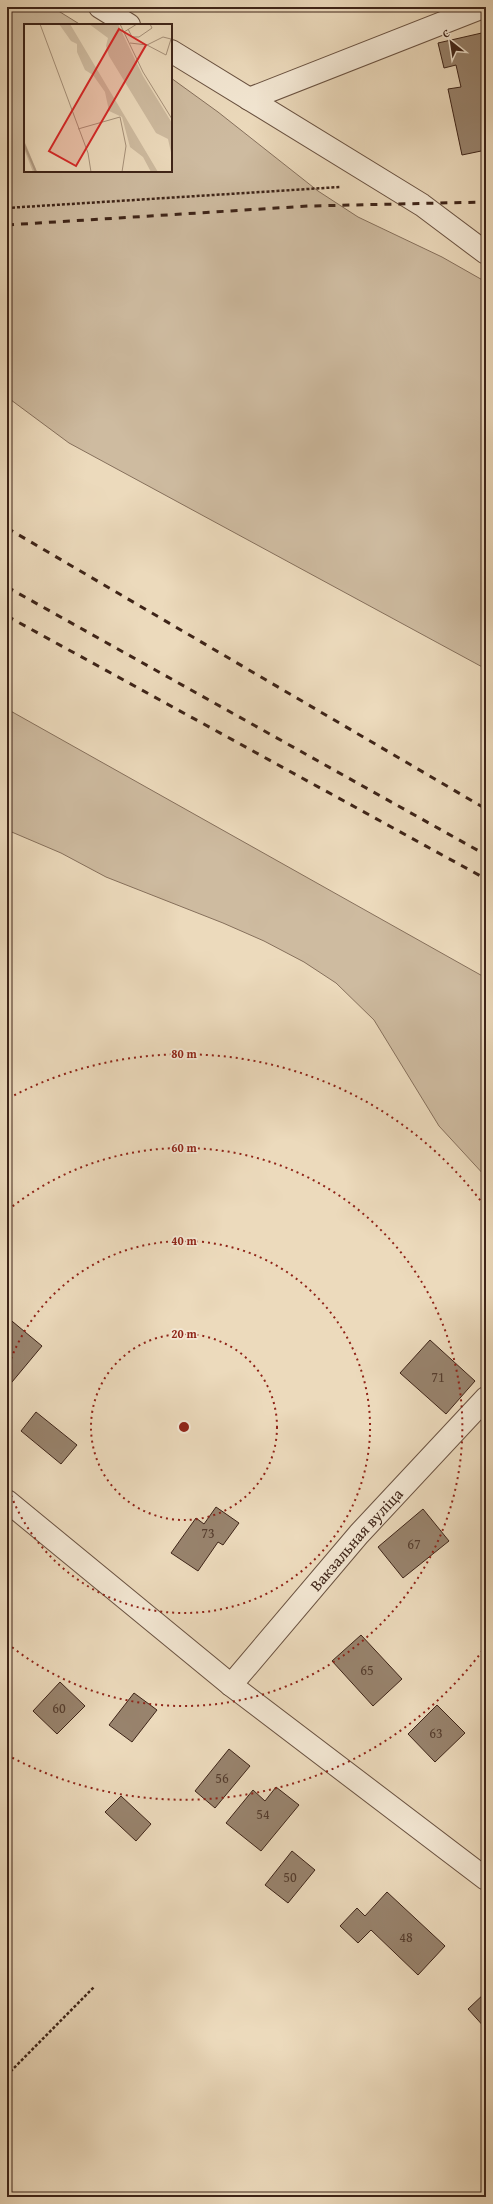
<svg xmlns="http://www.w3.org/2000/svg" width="493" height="2204" viewBox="0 0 493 2204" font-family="'Gentium Book Plus',serif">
  <rect width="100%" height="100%" fill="#ecdabc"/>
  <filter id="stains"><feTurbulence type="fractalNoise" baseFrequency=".005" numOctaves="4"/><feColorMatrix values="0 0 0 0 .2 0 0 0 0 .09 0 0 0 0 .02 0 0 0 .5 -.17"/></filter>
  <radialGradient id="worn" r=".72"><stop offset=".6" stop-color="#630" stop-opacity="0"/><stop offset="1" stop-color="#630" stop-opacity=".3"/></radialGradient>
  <path fill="#cebba0" stroke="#86705c" d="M7,7H52L81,25H25V171H171V78L218,112L318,191L358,217L442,257L486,282V669L69,443L7,397Z
    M7,709L486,978V1177L439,1126L374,1020L336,983L304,962L264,941L223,923L106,877L61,853L7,830Z"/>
  <path fill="#98836d" stroke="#3e2418" d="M486,32V150L462,155L448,89L461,87L456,65L444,68L438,43Z
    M7,1317L42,1346L7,1388Z
    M430,1340L475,1381L446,1414L400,1373Z
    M36,1412L77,1445L61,1464L21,1431Z
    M216,1507L239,1523L223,1545L218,1542L198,1571L171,1553L196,1518L204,1524Z
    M423,1509L449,1541L403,1578L378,1547Z
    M361,1635L402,1679L373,1706L332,1661Z
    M60,1682L85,1706L57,1734L33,1711Z
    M134,1693L157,1710L132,1742L109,1725Z
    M437,1705L465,1733L435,1762L408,1734Z
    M229,1749L250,1766L215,1808L195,1791Z
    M276,1787L299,1805L261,1851L226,1823L253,1790L265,1801Z
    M121,1796L151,1824L136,1841L105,1812Z
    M292,1851L315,1870L288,1903L265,1885Z
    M387,1892L445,1946L418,1975L371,1930L358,1943L340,1926L357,1908L365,1916Z
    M486,1992V2029L468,2009Z"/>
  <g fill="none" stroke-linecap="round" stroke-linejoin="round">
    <g stroke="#6a5241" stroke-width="24">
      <g id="minor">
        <path d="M100,7L129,25"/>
        <path d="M171,51L422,205L486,253"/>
        <path d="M249,99L483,7"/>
        <path d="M7,1501L231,1685L486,1879"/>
        <path id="s1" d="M231,1685L359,1534L486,1398"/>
      </g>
    </g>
    <path stroke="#3e2418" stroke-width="2.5" stroke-dasharray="3 2" stroke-linecap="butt" d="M7,208L340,187
      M7,2075L94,1987"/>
    <use href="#minor" stroke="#f3e7d3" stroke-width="22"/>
    <path stroke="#3e2418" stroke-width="3" stroke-dasharray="7 7" stroke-linecap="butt" d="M7,225L309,206L486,202
      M7,528L486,809
      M7,587L486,855
      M7,616L486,879"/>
  </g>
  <g fill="none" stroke="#8f2418" stroke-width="2" stroke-dasharray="2 4">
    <circle cx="184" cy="1427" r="93"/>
    <path d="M7 1370A186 186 0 1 1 7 1484"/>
    <path d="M8 1210A279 279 0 1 1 8 1644"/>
    <path d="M486 1646A373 373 0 0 1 9 1756M9 1098A373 373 0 0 1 486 1208"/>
  </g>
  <g text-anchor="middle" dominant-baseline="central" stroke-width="3.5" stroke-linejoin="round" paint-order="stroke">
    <g font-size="14" fill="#543c2d">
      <text x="438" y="1377">71</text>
      <text x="208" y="1533">73</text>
      <text x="414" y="1544">67</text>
      <text x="367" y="1670">65</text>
      <text x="59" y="1708">60</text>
      <text x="436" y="1733">63</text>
      <text x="222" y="1778">56</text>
      <text x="263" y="1814">54</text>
      <text x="290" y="1877">50</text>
      <text x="406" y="1937">48</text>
    </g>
    <g font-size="16" fill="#3e2418" stroke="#f3e7d3">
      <text stroke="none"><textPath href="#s1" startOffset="192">Вакзальная вуліца</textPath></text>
    </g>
  </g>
  <g transform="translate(24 24)">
    <rect width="148" height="148" fill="#ecdabc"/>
    <path d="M35,0H46L134,148H127L119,133L106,123L98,93L85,87L81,68L69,51L61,46L53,28V20L47,17ZM65,0H94L119,52L148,99V133L144,115L132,109L85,32L82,22L84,14ZM0,116L13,148H9L0,125Z" fill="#cebba0"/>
    <path fill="none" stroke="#b19c84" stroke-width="2" d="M0,120L12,148"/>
    <path fill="none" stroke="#a6917a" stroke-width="1" d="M16,0L64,129L67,148M96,0L119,48L148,95M104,5L108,13H115L128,4L126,0M100,8L113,0M106,19L123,21L142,31L147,15L139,13L123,21M54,105L96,93L102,122L98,148"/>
    <path fill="#d62828" fill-opacity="0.15" stroke="#d62828" stroke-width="2" d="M95,5L122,21L52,142L25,127Z"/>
    <rect width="148" height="148" fill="none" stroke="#3e2418" stroke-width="2"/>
  </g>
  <circle cx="184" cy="1427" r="6" fill="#8f2418" stroke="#f3e7d3" stroke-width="2"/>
  <g font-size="12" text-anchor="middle" font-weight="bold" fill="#8f2418" stroke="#f3e7d3" stroke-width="3.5" stroke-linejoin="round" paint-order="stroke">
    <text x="184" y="1058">80 m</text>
    <text x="184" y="1152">60 m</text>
    <text x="184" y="1245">40 m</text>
    <text x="184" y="1338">20 m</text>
  </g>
  <rect width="493" height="2204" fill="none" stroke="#ecdabc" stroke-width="24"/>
  <rect x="8" y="8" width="477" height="2188" fill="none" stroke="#3e2418" stroke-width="2"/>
  <rect x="12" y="12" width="469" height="2180" fill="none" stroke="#3e2418"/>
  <g transform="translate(451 42) rotate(330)" stroke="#f3e7d3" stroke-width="3" paint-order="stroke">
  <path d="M0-3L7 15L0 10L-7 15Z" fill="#3e2418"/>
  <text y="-6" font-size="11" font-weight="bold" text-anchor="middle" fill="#3e2418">С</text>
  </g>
  <rect width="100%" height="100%" filter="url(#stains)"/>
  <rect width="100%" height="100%" fill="url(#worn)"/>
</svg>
